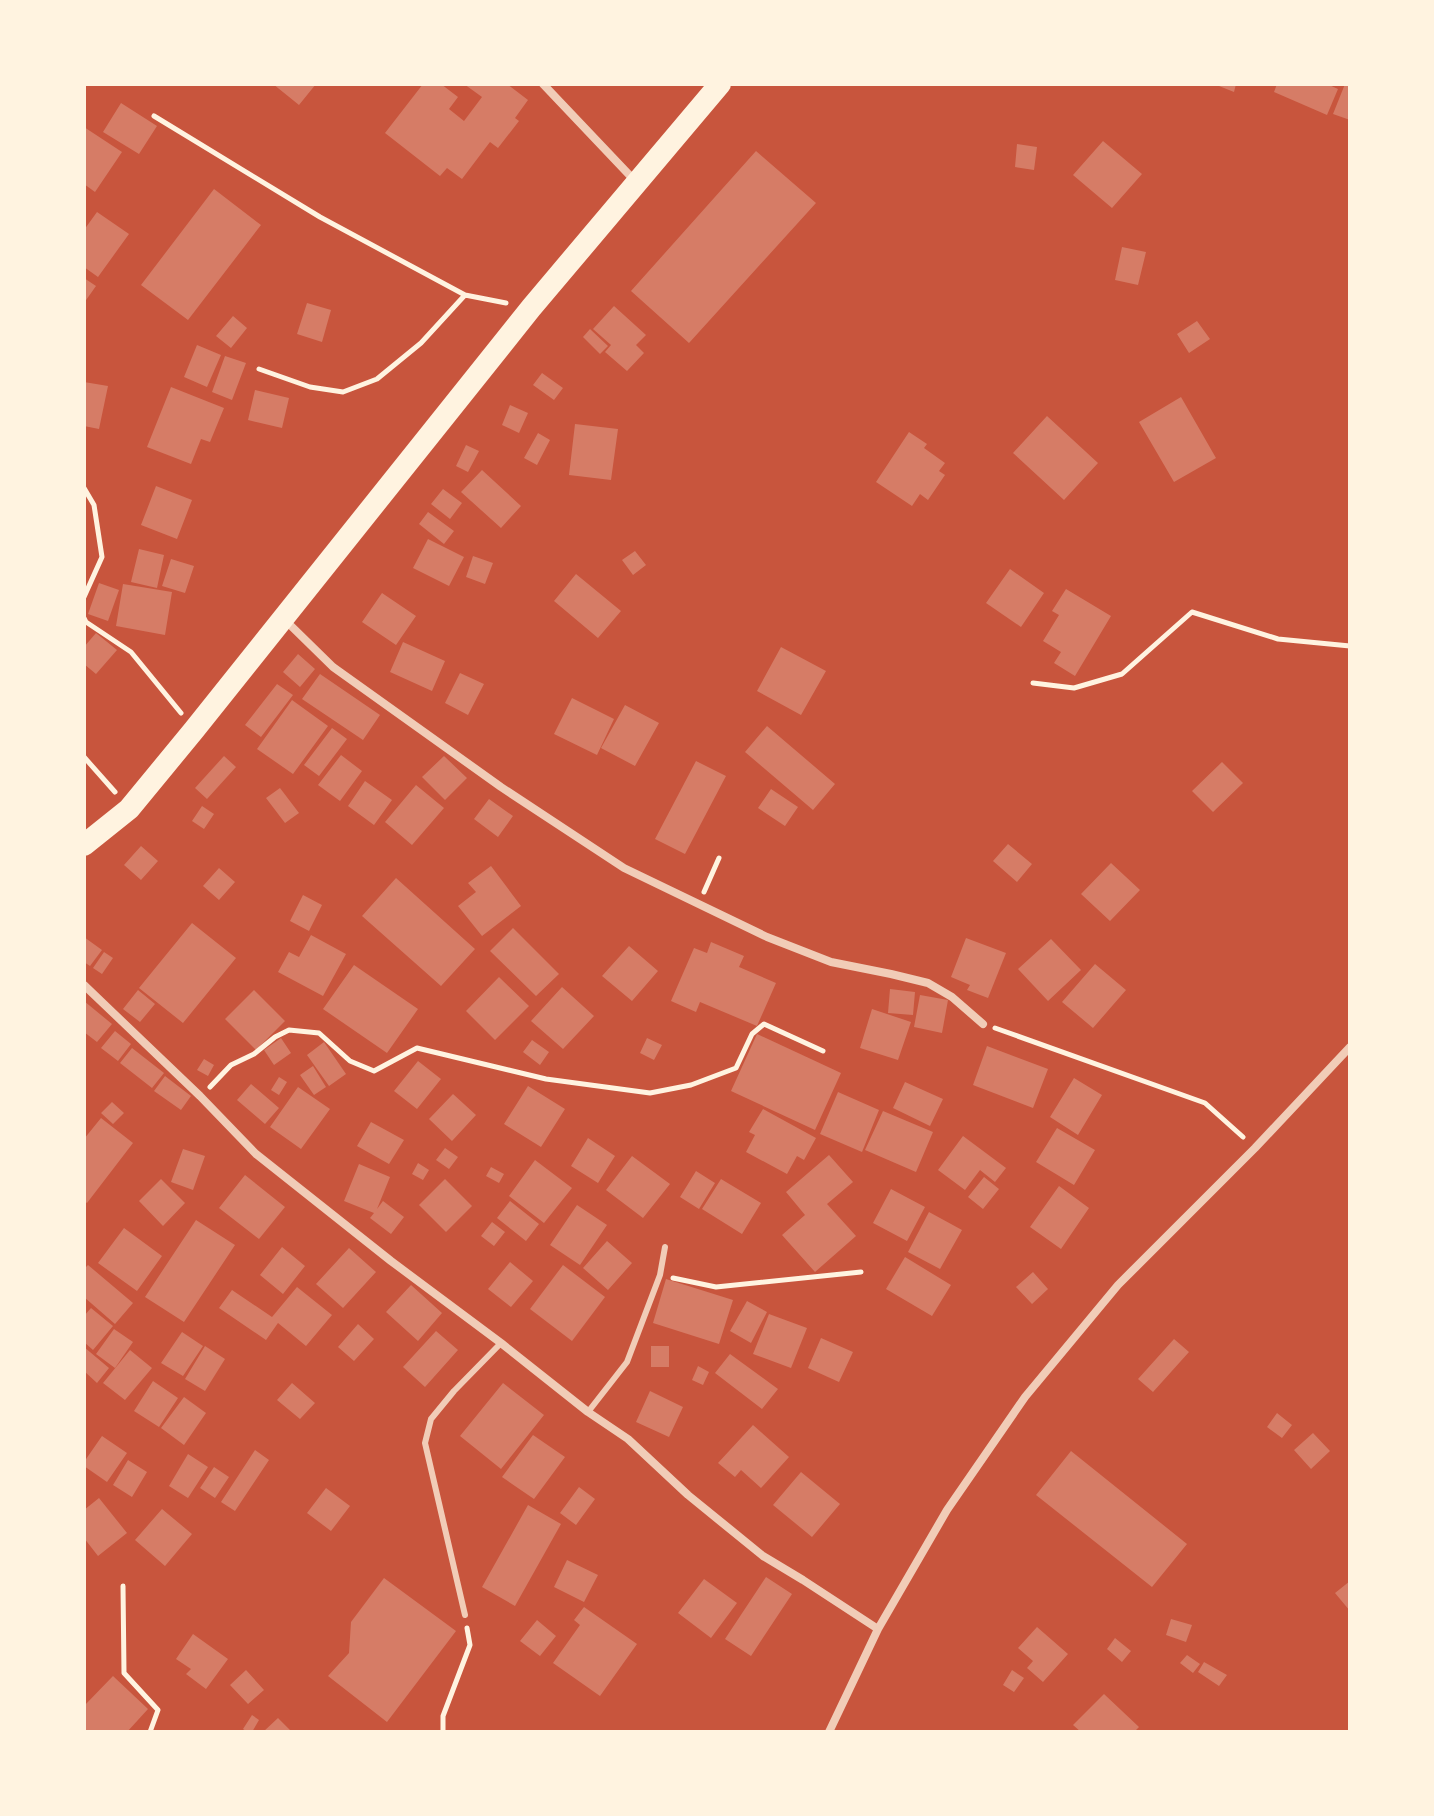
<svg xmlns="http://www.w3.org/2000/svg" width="1434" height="1816" viewBox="0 0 1434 1816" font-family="Commissioner,sans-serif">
  <rect width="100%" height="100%" fill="#c8553d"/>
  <path fill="#d67c66" d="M273,84H316L299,105Z
    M423,84H441L458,97L449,109L464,121L482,97L464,84H507L528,100L515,118L519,121L498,148L490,142L462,179L447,168L440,176L385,133Z
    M1214,84H1236L1234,92Z
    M1277,84H1327L1338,89L1327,115L1274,92Z
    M1345,84H1350V120L1333,114Z
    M121,103L157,126L139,154L103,132Z
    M84,127L122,152L95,192L84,184Z
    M1103,141L1142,174L1112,208L1073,175Z
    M1017,144L1037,147L1034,170L1015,167Z
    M756,151L816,203L689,343L631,291Z
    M214,189L261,225L188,320L141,285Z
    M97,212L129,234L98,277L84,267V230Z
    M1122,247L1146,252L1138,285L1115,280Z
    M84,278L96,286L84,303Z
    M307,303L331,310L322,342L297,334Z
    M614,306L646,335L636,345L644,353L627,371L605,352L611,345L593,329Z
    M233,316L247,328L231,348L216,336Z
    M1197,321L1210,339L1189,353L1177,334Z
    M590,329L608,346L600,354L583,337Z
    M197,345L221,355L207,387L184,377Z
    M225,356L246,363L232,400L212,392Z
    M542,373L563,388L554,400L533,385Z
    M84,382L108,386L99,429L84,426Z
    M171,387L224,408L210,442L201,439L191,464L147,447Z
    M255,390L289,398L282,428L248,420Z
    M1181,397L1216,458L1174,482L1139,422Z
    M510,405L528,413L519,433L502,425Z
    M1047,416L1098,463L1064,500L1013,453Z
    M575,424L618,429L611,480L569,475Z
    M909,432L927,444L924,448L945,463L939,471L945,475L928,500L920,494L912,506L876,482Z
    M538,433L550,440L537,465L524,458Z
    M466,445L479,451L468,472L456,466Z
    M482,470L521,506L501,528L461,492Z
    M156,486L192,500L177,539L141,525Z
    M443,489L462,503L450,519L431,504Z
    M428,512L454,531L444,544L419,524Z
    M428,539L464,557L449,586L413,568Z
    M139,549L164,555L157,588L131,582Z
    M635,551L646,565L633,575L622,560Z
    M473,556L493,563L485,584L466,577Z
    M171,559L194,566L185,593L162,586Z
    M1010,569L1044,593L1021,627L986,603Z
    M576,574L621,611L598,638L554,601Z
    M99,583L119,590L108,621L88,614Z
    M123,584L172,592L165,635L116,626Z
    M1066,589L1111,616L1075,676L1054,663L1061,652L1043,641L1059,615L1052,611Z
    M382,593L416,616L396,645L362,622Z
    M96,633L117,650L96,674L84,664V647Z
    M403,642L445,661L432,691L390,672Z
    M781,647L826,671L801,715L757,691Z
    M298,654L315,669L300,687L283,672Z
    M460,673L484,684L468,715L445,703Z
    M320,674L380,715L363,740L302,699Z
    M277,684L293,695L261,737L245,725Z
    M572,698L614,719L597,755L554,734Z
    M292,700L328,726L293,774L257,749Z
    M625,705L659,723L635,766L601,748Z
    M767,726L835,784L813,810L745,752Z
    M332,728L347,739L319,776L304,765Z
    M341,755L362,771L340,801L318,785Z
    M224,756L236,767L207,799L195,788Z
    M444,756L467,778L445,800L422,777Z
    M696,761L726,776L685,854L655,839Z
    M1222,762L1243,783L1213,812L1192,791Z
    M365,781L392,800L374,825L348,806Z
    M416,785L444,808L412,845L385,822Z
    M280,788L299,813L285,823L266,798Z
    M771,789L798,807L785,826L758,808Z
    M489,799L513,816L498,837L474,819Z
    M202,806L214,814L204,829L192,821Z
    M1008,844L1032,864L1017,882L993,861Z
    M141,846L158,861L141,880L124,865Z
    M1111,863L1140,890L1110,921L1081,894Z
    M491,866L521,906L482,936L458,906L476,892L468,883Z
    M219,868L235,882L219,900L203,886Z
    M396,878L475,949L441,986L362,916Z
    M303,895L322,905L309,931L290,921Z
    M192,923L236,958L183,1023L139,988Z
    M513,928L559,974L536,996L490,951Z
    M311,935L346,954L323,996L278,972L289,952L299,957Z
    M84,937L102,950L90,966L84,962Z
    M966,938L1006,953L988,998L967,990L970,985L951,977Z
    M1051,939L1081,970L1048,1001L1018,969Z
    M711,942L744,956L739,967L776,983L757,1026L700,1002L696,1012L671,1001L694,948L707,953Z
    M629,946L658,971L632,1001L602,976Z
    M104,952L113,958L102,974L93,968Z
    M1095,964L1126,990L1093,1028L1062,1002Z
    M354,965L418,1009L387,1053L323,1009Z
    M499,977L529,1006L495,1040L466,1011Z
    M562,987L594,1016L563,1049L531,1021Z
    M890,989L915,992L913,1015L888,1013Z
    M138,990L155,1004L140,1022L123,1009Z
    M254,990L285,1021L256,1050L225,1019Z
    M920,995L948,1000L942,1033L914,1027Z
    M84,1001L112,1024L97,1042L84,1032Z
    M872,1009L911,1022L898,1060L860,1048Z
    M115,1031L131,1044L118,1061L101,1048Z
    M757,1034L841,1073L815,1130L731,1091Z
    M281,1038L291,1053L274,1065L264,1050Z
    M647,1038L662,1045L654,1060L640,1053Z
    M532,1040L549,1052L540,1065L523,1052Z
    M324,1042L346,1074L329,1086L307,1055Z
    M987,1046L1048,1069L1033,1108L973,1085Z
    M132,1048L164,1073L152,1088L120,1063Z
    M204,1059L214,1065L208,1076L197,1070Z
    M418,1061L441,1079L417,1109L394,1091Z
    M313,1066L326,1087L314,1095L300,1075Z
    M165,1076L191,1096L181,1110L154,1091Z
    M279,1077L287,1082L279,1095L271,1090Z
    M1074,1078L1102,1095L1078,1135L1050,1117Z
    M905,1082L943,1099L930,1126L893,1108Z
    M251,1084L279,1108L265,1124L237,1100Z
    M528,1086L565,1109L541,1147L504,1124Z
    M298,1087L330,1109L301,1149L270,1127Z
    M838,1092L879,1110L862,1152L820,1134Z
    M453,1094L476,1115L452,1141L429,1119Z
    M112,1102L124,1113L113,1124L101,1113Z
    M763,1109L816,1138L804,1160L797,1156L787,1174L746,1152L755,1135L749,1132Z
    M883,1111L933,1132L916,1172L865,1150Z
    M101,1118L133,1143L87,1203L84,1201V1139Z
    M371,1122L404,1140L389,1164L357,1146Z
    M1057,1128L1095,1150L1074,1185L1036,1162Z
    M963,1136L1006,1168L995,1182L980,1170L965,1190L938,1170Z
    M588,1138L615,1156L598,1183L571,1166Z
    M445,1148L458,1157L449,1169L436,1160Z
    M183,1149L205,1156L193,1190L171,1182Z
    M829,1155L853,1182L827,1204L856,1236L815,1272L782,1235L805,1215L786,1192Z
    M632,1156L670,1184L643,1218L606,1190Z
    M535,1160L572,1188L544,1223L509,1196Z
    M418,1163L429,1170L423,1180L412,1174Z
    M359,1164L390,1177L377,1209L383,1201L404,1217L391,1234L370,1218L374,1213L344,1201Z
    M491,1167L504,1174L499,1183L486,1176Z
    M696,1171L715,1183L699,1209L680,1197Z
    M245,1175L285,1207L259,1239L219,1208Z
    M984,1177L999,1189L983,1209L968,1197Z
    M161,1179L185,1203L163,1226L139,1201Z
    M445,1179L472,1206L446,1232L419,1205Z
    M721,1179L761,1203L742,1234L702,1209Z
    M1059,1186L1089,1208L1061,1249L1030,1227Z
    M891,1189L925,1207L907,1241L873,1223Z
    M510,1201L539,1224L526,1241L497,1218Z
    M577,1205L607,1225L580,1265L550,1245Z
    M929,1212L962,1230L940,1269L908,1252Z
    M196,1220L235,1245L184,1322L145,1297Z
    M492,1222L505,1232L494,1246L481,1236Z
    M124,1228L162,1256L137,1291L98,1263Z
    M607,1241L632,1263L608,1290L583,1268Z
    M282,1247L305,1266L283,1294L260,1275Z
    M349,1248L376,1272L343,1308L316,1284Z
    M905,1257L951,1285L932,1316L886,1289Z
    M510,1262L533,1281L511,1307L488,1289Z
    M88,1265L133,1303L115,1324L84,1297V1269Z
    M563,1265L605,1297L572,1341L530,1309Z
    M1033,1272L1048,1289L1032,1304L1016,1287Z
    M666,1279L733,1300L719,1344L653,1323Z
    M411,1285L442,1313L418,1341L386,1312Z
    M297,1287L332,1315L306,1346L278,1323L266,1340L219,1308L232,1290L272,1317Z
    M747,1301L767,1312L751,1343L730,1331Z
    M91,1308L113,1326L93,1350L84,1342V1316Z
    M769,1314L807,1328L791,1368L753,1354Z
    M358,1324L374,1339L354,1361L338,1347Z
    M114,1329L133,1342L115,1368L96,1354Z
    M436,1331L458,1350L425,1387L403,1367Z
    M182,1332L203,1346L183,1376L161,1363Z
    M821,1338L853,1352L839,1382L808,1368Z
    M1174,1339L1189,1352L1153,1392L1138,1379Z
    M205,1346L225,1359L205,1391L185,1379Z
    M651,1346H669V1367H651Z
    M84,1347L109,1368L97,1383L84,1371Z
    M130,1350L152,1368L125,1400L103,1383Z
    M730,1354L778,1389L762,1409L715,1373Z
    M698,1366L709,1372L703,1385L692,1380Z
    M153,1381L178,1398L159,1427L134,1411Z
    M292,1383L315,1403L300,1419L277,1400Z
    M503,1383L544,1415L501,1469L460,1436Z
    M650,1391L683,1407L669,1437L636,1422Z
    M184,1397L206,1413L184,1445L161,1428Z
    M1277,1413L1292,1425L1282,1438L1267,1427Z
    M753,1425L789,1457L761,1488L741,1470L735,1477L718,1463Z
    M1313,1433L1330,1451L1311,1469L1294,1450Z
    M533,1435L565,1457L534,1499L502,1477Z
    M102,1436L127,1453L107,1482L84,1466V1462Z
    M255,1450L269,1460L235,1511L221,1502Z
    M1071,1451L1187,1544L1152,1587L1036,1495Z
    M188,1454L208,1467L188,1498L169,1486Z
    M128,1460L147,1472L132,1497L113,1485Z
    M214,1467L229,1477L215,1498L200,1488Z
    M801,1472L840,1504L812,1537L773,1505Z
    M579,1487L595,1499L576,1525L560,1513Z
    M326,1488L350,1506L331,1531L307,1513Z
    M99,1498L127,1533L98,1556L84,1538V1510Z
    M528,1505L561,1524L515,1606L482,1587Z
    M162,1509L192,1534L165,1566L135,1540Z
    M567,1560L598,1575L584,1602L554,1587Z
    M766,1577L792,1594L751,1656L725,1639Z
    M384,1578L456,1631L387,1722L328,1676L349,1653L351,1622Z
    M704,1579L737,1603L711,1638L678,1613Z
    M1350,1581V1611L1335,1593Z
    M584,1607L637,1644L600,1696L553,1663L580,1625L574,1620Z
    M1171,1619L1192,1625L1186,1642L1166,1635Z
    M537,1620L556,1636L540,1656L520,1641Z
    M1037,1627L1068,1654L1043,1682L1027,1668L1033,1661L1018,1648Z
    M193,1634L228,1659L206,1689L186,1674L191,1669L176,1659Z
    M1115,1638L1131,1651L1122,1662L1107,1649Z
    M1187,1655L1200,1664L1193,1673L1180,1663Z
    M1204,1662L1227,1675L1219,1686L1198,1672Z
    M246,1670L264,1690L248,1704L230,1685Z
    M1012,1670L1024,1678L1014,1692L1003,1685Z
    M113,1676L148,1709L127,1732H84V1706Z
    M1104,1694L1139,1727L1134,1732H1081L1073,1725Z
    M252,1715L259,1720L252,1732H247L243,1729Z
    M278,1718L292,1732H263Z"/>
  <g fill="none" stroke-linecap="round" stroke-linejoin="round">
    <path stroke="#fff3e0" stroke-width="5" d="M154,116L320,217L465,295
      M259,369L310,387L343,392L377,379L421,343L465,295L506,303
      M84,488L94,505L102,557L84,597
      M84,618L86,622L131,652L181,713
      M1033,683L1074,688L1122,674L1192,612L1278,639L1350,646
      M84,757L115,792
      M704,892L719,858
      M995,1028L1205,1103L1243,1137
      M210,1087L231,1065L254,1054L275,1037L289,1030L319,1033L350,1061L374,1071L417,1048L546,1079L650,1093L691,1085L736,1068L752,1034L764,1024L823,1051
      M673,1278L716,1287L861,1272
      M123,1586L124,1673L158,1710L150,1732
      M443,1732V1716L470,1645L467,1628"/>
    <path stroke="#f1ccb7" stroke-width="6" d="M588,1412L627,1362L660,1275L665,1247
      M465,1615L425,1443L431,1419L454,1391L501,1343"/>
    <path stroke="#f1ccb7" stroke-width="8" d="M543,84L636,182
      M284,619L333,667L501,787L624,868L767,937L831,962L891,974L928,983L952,997L983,1024
      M84,985L200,1096L256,1154L391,1261L501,1343L588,1412L628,1439L688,1495L763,1556L803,1580L878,1629
      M829,1732L878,1629L947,1510L1025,1397L1118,1285L1255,1148L1350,1047"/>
    <path stroke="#fff3e0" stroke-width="22" d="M84,845L129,809L194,730L531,308L720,84"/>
  </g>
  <rect width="1434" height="1816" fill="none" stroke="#fff3e0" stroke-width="172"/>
</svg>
